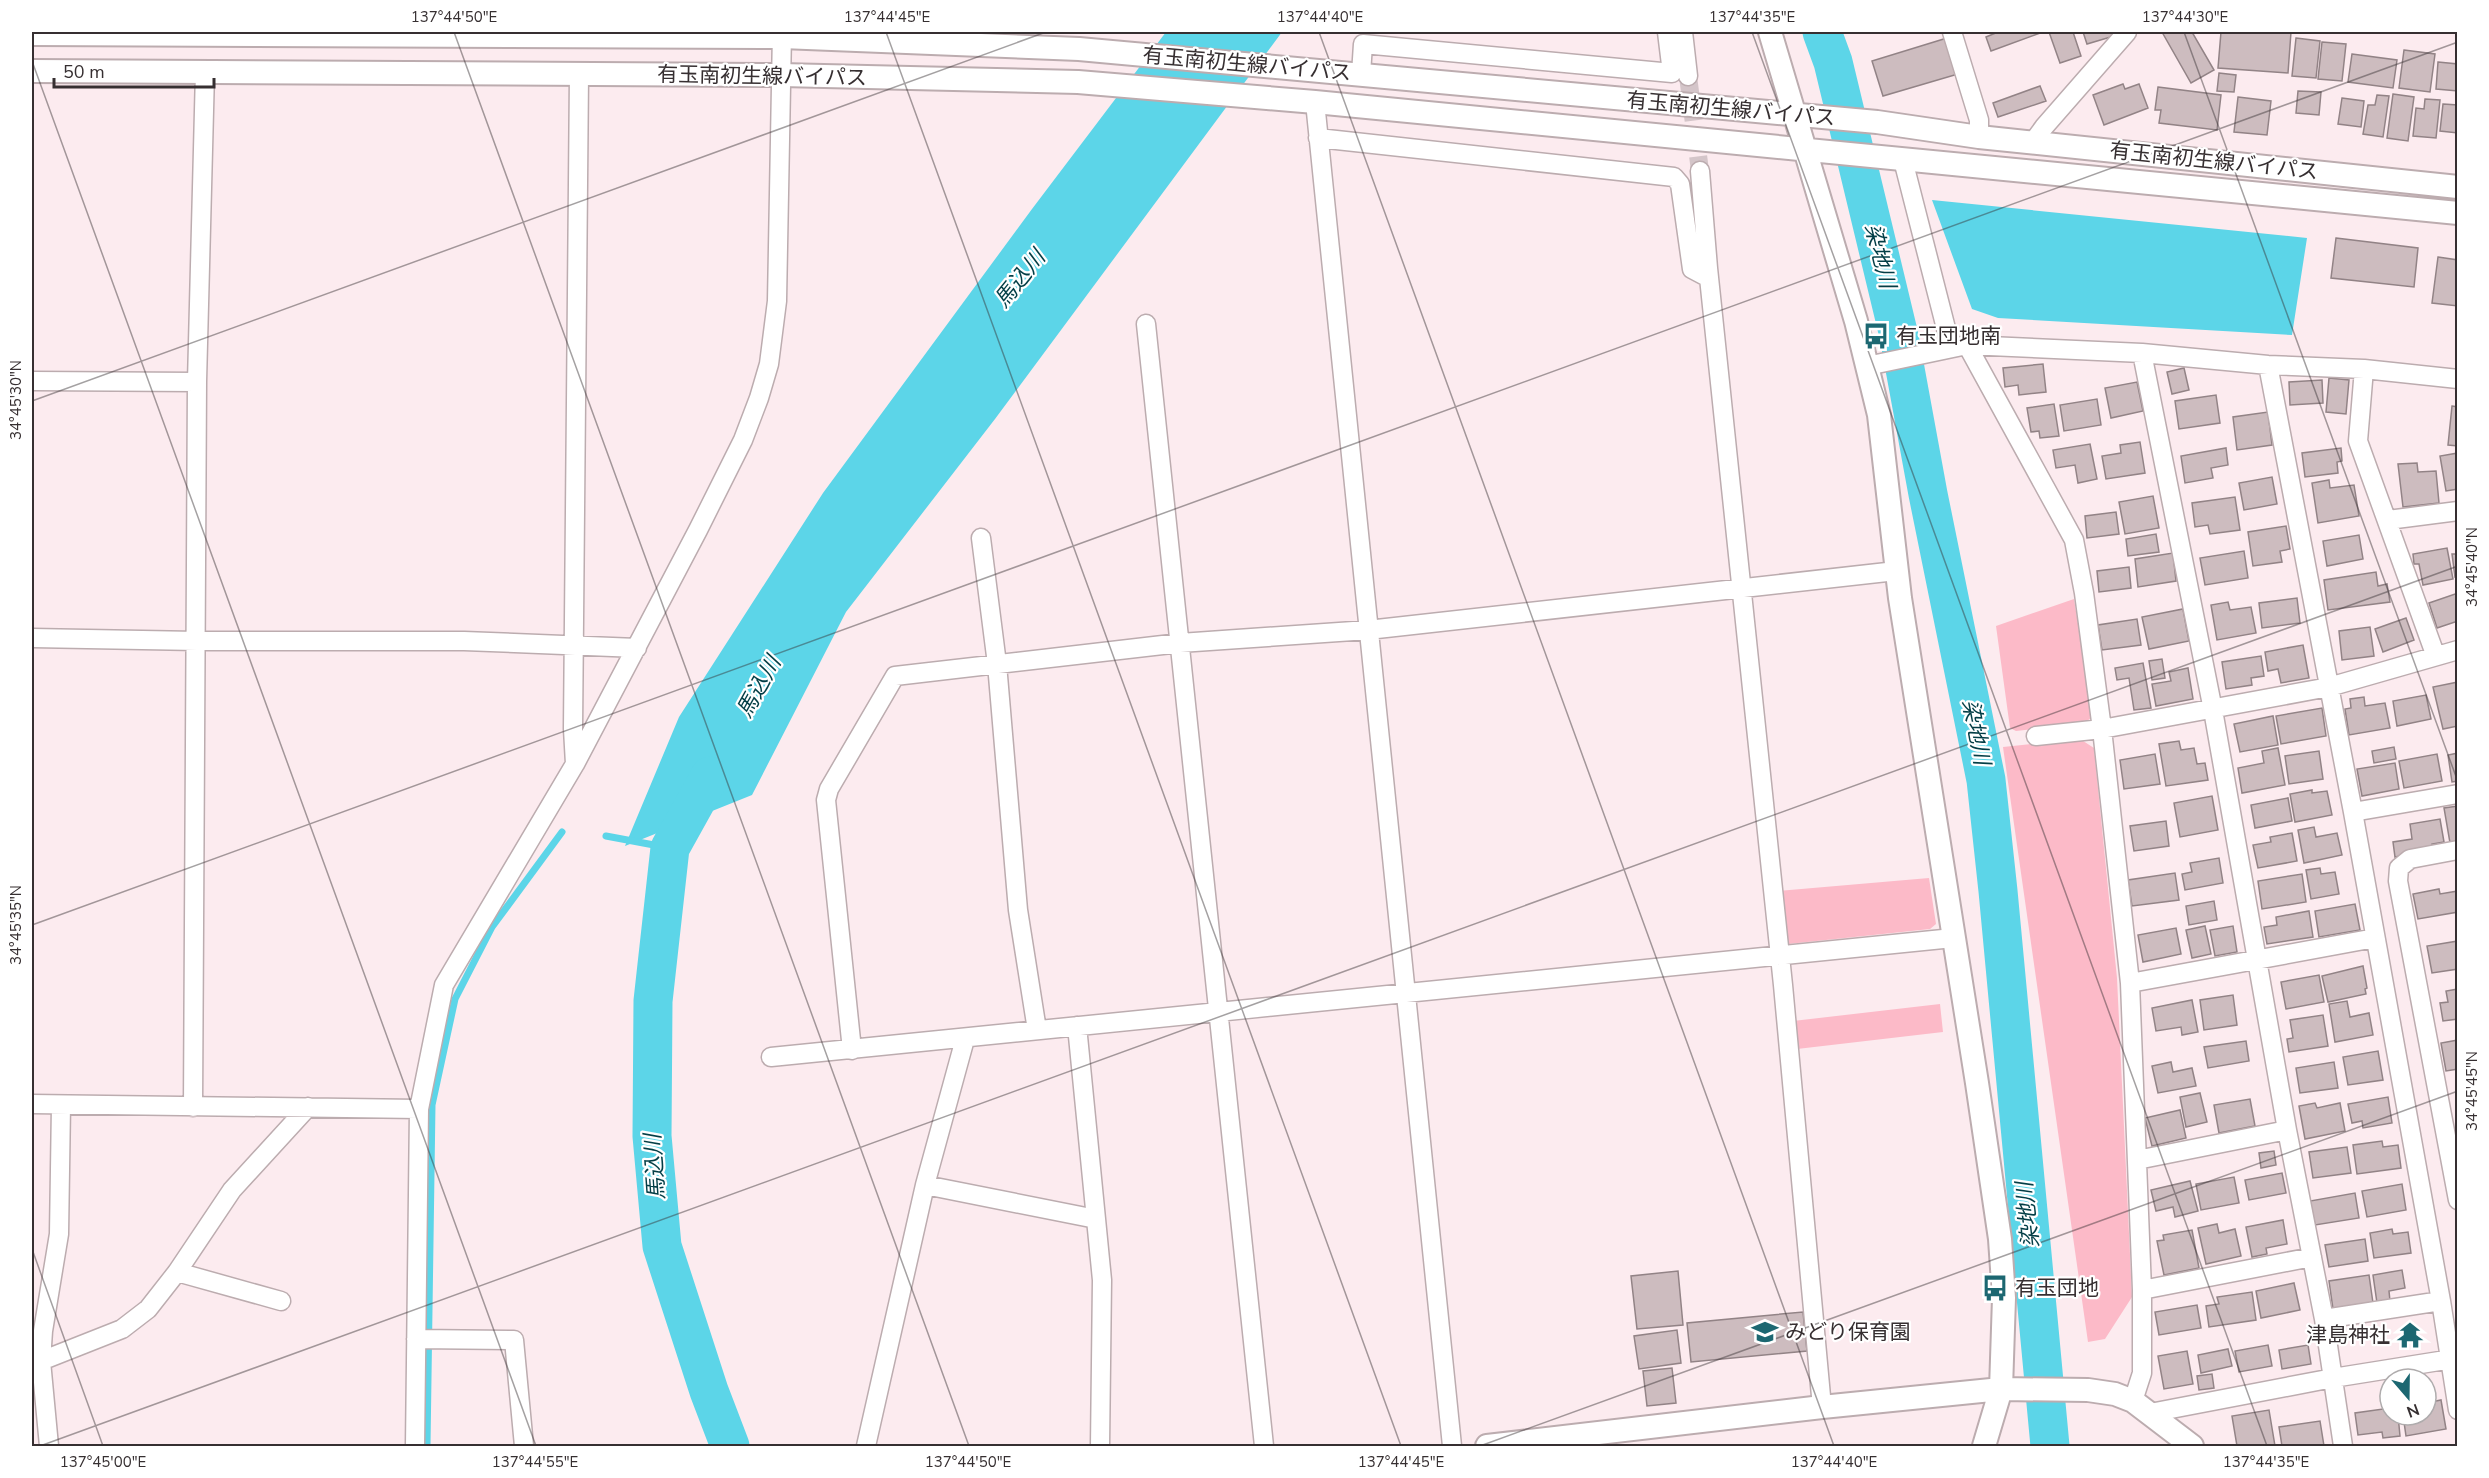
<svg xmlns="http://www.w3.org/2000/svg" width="2489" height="1478" viewBox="0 0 2489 1478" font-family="'Nunito Sans','Noto Sans JP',sans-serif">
  <rect width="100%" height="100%" fill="#fcebef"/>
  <path fill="#fcbac8" d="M2074,599L2093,717L2082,724L2016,731L2010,728L1996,626Z
    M2080,739L2094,748L2117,978L2132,1297L2105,1339L2088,1342L2003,747Z
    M1929,878L1936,924L1930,929L1788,944L1782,937L1777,891Z
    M1940,1004L1943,1032L1797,1049L1793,1021Z"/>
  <path fill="#5cd5e8" d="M1166,32H1282L995,419L846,612L752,795L625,846L679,717L823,493L1032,209Z
    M1932,200L2307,238L2292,335L1998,318L1972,309Z"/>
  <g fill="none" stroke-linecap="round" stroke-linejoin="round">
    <path stroke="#5cd5e8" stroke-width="7" d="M606,836L670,848
      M427,1446L432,1105L455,999L492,927L562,832"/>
    <path stroke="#5cd5e8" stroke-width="39" d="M1822,32L1833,62L1899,336L1928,494L1986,780L1998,891L2050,1446
      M710,776L670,848L653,1001L652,1136L662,1246L709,1391L730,1446"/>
  </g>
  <path fill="#cdbcbf" stroke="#928386" stroke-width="1.5" d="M1998,32H2043L1991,51L1986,37Z
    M2049,32H2073L2081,56L2060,63Z
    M2083,32H2113L2114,36L2087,44Z
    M2162,32H2192L2214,70L2191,83Z
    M2221,32H2291L2288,73L2218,68Z
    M1947,38L1958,74L1883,96L1872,61Z
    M2296,38L2320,41L2316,78L2292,76Z
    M2322,42L2346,44L2342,81L2318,79Z
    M2404,50L2435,54L2430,92L2399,88Z
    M2352,54L2397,60L2393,88L2348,82Z
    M2438,62L2458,64V91L2436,89Z
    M2219,73L2236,75L2234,92L2217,91Z
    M2123,84L2125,89L2139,84L2148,108L2104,125L2093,95Z
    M2040,86L2046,101L1998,117L1993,103Z
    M2158,87L2221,95L2217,130L2159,123L2161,110H2155Z
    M2298,91L2321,92L2319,115L2296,113Z
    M2393,94L2414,97L2408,141L2387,138Z
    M2377,95L2389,96L2383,137L2363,134L2368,105H2375Z
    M2238,97L2271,101L2267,135L2234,132Z
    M2342,98L2364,101L2361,127L2338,124Z
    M2425,99L2440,100L2436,138L2413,136L2416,108L2424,109Z
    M2443,104L2458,105V133L2440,131Z
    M2336,238L2418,248L2414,287L2331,278Z
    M2438,257L2458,260V306L2432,303Z
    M2043,364L2046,392L2019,395L2018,385L2005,387L2003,368Z
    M2184,368L2189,390L2172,394L2167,372Z
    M2329,378L2349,380L2346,414L2326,412Z
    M2322,380L2323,403L2290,405L2289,382Z
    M2137,382L2143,411L2111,418L2105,388Z
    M2216,395L2220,423L2179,429L2175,401Z
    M2097,399L2101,425L2064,431L2060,405Z
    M2054,404L2059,436L2040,438L2039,431L2031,432L2027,408Z
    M2452,406L2458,407V446L2448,445Z
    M2268,412L2272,445L2237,450L2233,417Z
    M2140,442L2145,473L2106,479L2102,456L2121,453L2120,445Z
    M2090,444L2097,479L2078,483L2075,465L2056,468L2053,450Z
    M2226,448L2228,465L2211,468L2213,478L2185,483L2181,456Z
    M2341,448L2342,461L2337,462L2338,473L2305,477L2302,453Z
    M2458,453V489L2446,491L2440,456Z
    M2417,463L2418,472L2436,471L2439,503L2403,507L2398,464Z
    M2272,477L2277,504L2244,510L2239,483Z
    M2329,480L2330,488L2354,485L2359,516L2318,523L2312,483Z
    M2153,496L2159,528L2125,534L2119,502Z
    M2235,497L2240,530L2210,534L2208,525L2195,527L2192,503Z
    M2116,512L2119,534L2087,538L2085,516Z
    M2286,526L2290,549L2280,551L2282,562L2253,566L2248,532Z
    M2156,534L2159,552L2128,556L2126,539Z
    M2359,535L2363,559L2327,566L2323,541Z
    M2447,548L2453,579L2423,585L2419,564H2414L2413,554Z
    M2244,551L2248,578L2205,585L2200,558Z
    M2173,553L2176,581L2138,587L2135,559Z
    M2452,554H2458V576L2455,577Z
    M2129,567L2131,588L2099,592L2097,571Z
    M2376,572L2378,586L2387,584L2390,602L2328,610L2324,580Z
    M2458,593V621L2437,628L2429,603Z
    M2297,598L2300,623L2262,628L2259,603Z
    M2228,602L2230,610L2251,607L2256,633L2217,640L2211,605Z
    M2183,609L2189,641L2149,649L2142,617Z
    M2406,618L2414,640L2383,652L2375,629Z
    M2137,619L2141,645L2102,650L2098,625Z
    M2370,627L2374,656L2342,660L2339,631Z
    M2303,645L2309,678L2281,683L2278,669L2268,671L2265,652Z
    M2261,656L2264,676L2251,678L2252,685L2226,689L2222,662Z
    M2162,659L2165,678L2152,680L2149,661Z
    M2143,663L2151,708L2134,710L2129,678L2117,680L2115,668Z
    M2188,668L2193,699L2156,706L2152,684L2171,681L2169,672Z
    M2458,682V726L2443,729L2433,687Z
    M2426,695L2431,719L2397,726L2393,701Z
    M2364,697L2365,706L2385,703L2390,728L2349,735L2345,709L2351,708L2350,699Z
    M2322,708L2326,736L2281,744L2276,716Z
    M2273,716L2278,745L2240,752L2234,724Z
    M2179,741L2181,750L2194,748L2197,764L2205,763L2208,780L2166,786L2159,744Z
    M2394,747L2396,759L2374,763L2372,751Z
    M2278,748L2285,785L2242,793L2238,768L2264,763L2262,751Z
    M2319,751L2323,779L2289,784L2285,756Z
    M2458,753V781L2452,782L2448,755Z
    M2155,754L2160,784L2124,789L2120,760Z
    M2437,754L2442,781L2404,788L2399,761Z
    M2395,763L2399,789L2362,796L2357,769Z
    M2312,790V793L2327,791L2332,815L2295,822L2290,794Z
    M2212,796L2218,830L2180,837L2174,803Z
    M2288,798L2292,821L2255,828L2251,805Z
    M2458,806V842L2450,843L2444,808Z
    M2440,819L2444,842L2432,844L2433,850L2395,857L2393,842L2412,839L2410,824Z
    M2166,821L2169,846L2134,851L2130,826Z
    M2314,827L2316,837L2337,833L2342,855L2304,863L2298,830Z
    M2292,833L2297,861L2258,868L2253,845L2271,842L2270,837Z
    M2219,858L2223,883L2185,890L2182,874L2192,872L2190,863Z
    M2320,868L2321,874L2335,872L2339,894L2311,899L2306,870Z
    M2175,873L2179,900L2132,906L2128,880Z
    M2302,874L2306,902L2262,909L2258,881Z
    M2439,889L2440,894L2458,891V912L2418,919L2413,894Z
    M2214,901L2217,920L2189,925L2186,906Z
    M2355,904L2360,930L2319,937L2315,911Z
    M2309,911L2313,937L2267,944L2264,927L2277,925L2276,917Z
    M2205,926L2211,954L2192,958L2186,930Z
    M2233,926L2237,952L2215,956L2210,930Z
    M2176,928L2181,954L2143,962L2138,935Z
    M2458,941V969L2432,973L2427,946Z
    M2363,966L2367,988L2365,989L2366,994L2328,1002L2322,976Z
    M2319,975L2324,1002L2286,1009L2281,982Z
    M2458,989V1019L2443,1021L2440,1003L2448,1002L2446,991Z
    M2233,995L2237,1025L2204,1030L2200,1000Z
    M2192,1000L2198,1032L2182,1035L2181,1027L2156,1031L2152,1008Z
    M2347,1001L2350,1017L2369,1013L2373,1035L2335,1042L2329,1004Z
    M2323,1015L2328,1046L2289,1052L2287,1039L2293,1038L2290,1020Z
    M2458,1040V1069L2446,1071L2441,1043Z
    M2246,1041L2249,1061L2208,1068L2204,1047Z
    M2378,1051L2383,1080L2348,1085L2343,1057Z
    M2171,1062L2173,1072L2192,1068L2196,1086L2158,1093L2152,1066Z
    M2334,1062L2338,1088L2300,1093L2296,1068Z
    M2200,1093L2207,1122L2186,1127L2180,1097Z
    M2388,1097L2392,1123L2363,1128L2362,1121L2352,1123L2348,1104Z
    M2250,1099L2255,1126L2219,1133L2214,1105Z
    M2315,1103L2317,1108L2340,1103L2345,1131L2305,1139L2299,1106Z
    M2180,1110L2186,1138L2152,1146L2145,1118Z
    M2382,1141L2383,1147L2398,1145L2401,1168L2357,1174L2353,1145Z
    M2347,1147L2351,1173L2313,1178L2309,1152Z
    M2274,1151L2276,1165L2261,1168L2259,1153Z
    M2282,1173L2286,1193L2249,1200L2245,1180Z
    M2234,1177L2239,1203L2201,1210L2196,1184Z
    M2190,1181L2198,1211L2175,1217L2173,1207L2156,1211L2151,1190Z
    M2402,1184L2406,1210L2367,1217L2362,1191Z
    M2355,1193L2359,1218L2315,1225L2310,1201Z
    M2283,1220L2287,1244L2266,1248L2267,1254L2252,1257L2246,1227Z
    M2217,1224L2219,1233L2235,1229L2241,1256L2206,1264L2198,1228Z
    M2392,1229L2393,1234L2408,1232L2411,1253L2374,1258L2370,1233Z
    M2192,1230L2199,1268L2164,1275L2157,1241L2164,1240L2163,1235Z
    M2365,1239L2368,1261L2329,1267L2325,1245Z
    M2402,1270L2405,1288L2389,1291L2390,1301L2377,1303L2373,1275Z
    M1678,1271L1683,1325L1637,1329L1631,1276Z
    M2369,1275L2373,1303L2333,1309L2329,1281Z
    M2294,1283L2300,1310L2261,1318L2256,1291Z
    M2252,1292L2256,1320L2209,1327L2206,1306L2219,1304L2217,1297Z
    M2197,1305L2201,1328L2159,1335L2155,1312Z
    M1803,1312L1807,1351L1691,1362L1687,1323Z
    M1677,1330L1681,1363L1639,1369L1634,1336Z
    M2268,1345L2272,1366L2239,1372L2235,1351Z
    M2308,1345L2311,1364L2282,1369L2279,1350Z
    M2228,1349L2232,1366L2201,1373L2198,1355Z
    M2187,1351L2193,1384L2164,1389L2158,1356Z
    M1672,1368L1676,1403L1647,1406L1643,1371Z
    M2212,1374L2214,1388L2199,1390L2197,1376Z
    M2441,1400L2446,1429L2406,1436L2403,1415H2426V1403Z
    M2390,1408V1415H2398L2400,1436L2383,1438L2382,1432L2358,1435L2355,1413Z
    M2269,1410L2275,1446H2237L2232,1416Z
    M2320,1421L2324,1446H2282L2279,1427Z"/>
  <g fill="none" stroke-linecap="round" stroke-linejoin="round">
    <path stroke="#d4c5c9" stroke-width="18" stroke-dasharray="18 9" stroke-linecap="butt" d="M1688,76L1700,171"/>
    <g stroke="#bcacaf" stroke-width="21">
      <path id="minor" d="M1683,32L1688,76
        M1952,32L1979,120V137
        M1361,74L1363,44L1672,73L1667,32
        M1315,102L1452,1446
        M1318,138L1674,177L1680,184L1692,269L1709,278
        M2033,142L2044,127L2127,32
        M1903,160L1951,348
        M1700,171L1708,268L1783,985L1822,1407
        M1146,324L1264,1446
        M1967,345L2074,540L2084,593L2102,729L2130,983L2142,1290V1373L2133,1401
        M2142,353L2213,710L2287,1130L2324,1319L2343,1446
        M2268,365L2353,812L2441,1301L2458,1410
        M1867,366L1967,345L2142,353L2268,365L2364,369L2458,379
        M2364,369L2358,441L2435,654
        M32,381L197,382
        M2388,520L2458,511
        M981,538L997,664L1018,910L1037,1030
        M32,638L197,641H464L637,648
        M2036,736L2102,729L2329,687L2458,650
        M575,764L573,729L579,74
        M2353,812L2458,794
        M2458,850L2410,859L2399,868L2398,881L2458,1200
        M2130,983L2375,938
        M1077,1026L1102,1280L1100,1446
        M852,1050L826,800L829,789L895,676L1180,643L1368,630L1896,571
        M771,1057L1953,938
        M32,1104L419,1109
        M193,1107L197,382L205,72
        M2137,1160L2287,1130
        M925,1185L1096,1219
        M177,1272L281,1301
        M2142,1290L2312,1257
        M2324,1319L2441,1301
        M416,1339L514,1340L524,1446
        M41,1361L122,1329L148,1309L177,1272L232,1190L308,1107
        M2150,1413L2333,1378L2458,1358
        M49,1446L41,1361L43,1331L59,1234L61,1105
        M415,1446L419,1109L444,985L575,764L698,530L743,440L759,398L769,364L777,301L782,32
        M866,1446L925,1185L965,1039"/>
    </g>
    <g stroke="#bcacaf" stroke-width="26">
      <path id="tertiary" d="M1770,32L1856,321L1879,415L1900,598L1977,1083L2000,1239L2004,1298L2001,1389L1984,1446
        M32,34L782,37L1079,49L1877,122L1979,137L2458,187
        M32,71L781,75L1078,82L1315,102L2458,213
        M1487,1446L1822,1407L2001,1389L2088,1390L2115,1394L2133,1401L2192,1446"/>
    </g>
    <use href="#minor" stroke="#fff" stroke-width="18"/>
    <use href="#tertiary" stroke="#fff" stroke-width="22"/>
  </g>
  <path fill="none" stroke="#362f31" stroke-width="1.5" stroke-opacity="0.45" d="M454,32L969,1446M886,32L1401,1446M1319,32L1834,1446M1752,32L2267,1446M2184,32L2458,782M32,61L536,1446M32,401L1046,32M32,925L2458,42M32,1249L103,1446M40,1446L2458,566M1480,1446L2458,1091"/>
  <defs>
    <g id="bus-bare" transform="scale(2.07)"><path d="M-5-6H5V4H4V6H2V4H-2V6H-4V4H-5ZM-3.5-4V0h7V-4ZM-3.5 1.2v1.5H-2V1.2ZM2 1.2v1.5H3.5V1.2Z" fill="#1c6771" stroke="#fff" stroke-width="2.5" paint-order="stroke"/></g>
    <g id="school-bare" transform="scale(2.07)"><path d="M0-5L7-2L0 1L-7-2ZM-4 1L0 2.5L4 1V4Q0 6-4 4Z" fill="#1c6771" stroke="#fff" stroke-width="2.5" paint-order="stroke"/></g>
    <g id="temple-bare" transform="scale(2.07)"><path d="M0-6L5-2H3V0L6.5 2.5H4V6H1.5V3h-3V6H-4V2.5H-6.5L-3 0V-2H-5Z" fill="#1c6771" stroke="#fff" stroke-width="2.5" paint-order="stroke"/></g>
  </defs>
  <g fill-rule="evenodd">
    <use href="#bus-bare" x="1876" y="336"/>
    <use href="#bus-bare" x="1995" y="1288"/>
    <use href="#school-bare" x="1765" y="1332"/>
    <use href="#temple-bare" x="2410" y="1335"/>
  </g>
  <g text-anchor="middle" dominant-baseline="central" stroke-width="4.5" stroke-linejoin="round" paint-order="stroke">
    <g font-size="21" fill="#362f31" stroke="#fff">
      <text transform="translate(1247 64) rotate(5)">有玉南初生線バイパス</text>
      <text transform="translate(762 76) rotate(1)">有玉南初生線バイパス</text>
      <text transform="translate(1731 109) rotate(5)">有玉南初生線バイパス</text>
      <text transform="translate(2214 161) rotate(6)">有玉南初生線バイパス</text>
    </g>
    <g font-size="21" fill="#362f31" stroke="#fff" text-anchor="start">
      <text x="1896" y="336">有玉団地南</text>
      <text x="2015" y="1288">有玉団地</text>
      <text x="1785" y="1332">みどり保育園</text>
      <text x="2390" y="1335" text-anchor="end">津島神社</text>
    </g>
    <g font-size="22" font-style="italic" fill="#033e46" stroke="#fff">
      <text transform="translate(1880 256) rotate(76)">染地川</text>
      <text transform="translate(1020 279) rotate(-51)">馬込川</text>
      <text transform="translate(759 687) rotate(-61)">馬込川</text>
      <text transform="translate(1976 732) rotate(79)">染地川</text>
      <text transform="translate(655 1167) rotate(-94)">馬込川</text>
      <text transform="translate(2028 1215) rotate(-96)">染地川</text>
    </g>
  </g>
  <rect width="2489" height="1478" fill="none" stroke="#ffffff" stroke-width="66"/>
  <g transform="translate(2408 1397) rotate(160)"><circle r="28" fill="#ffffff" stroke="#afacad" stroke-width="1.5"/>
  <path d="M0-4.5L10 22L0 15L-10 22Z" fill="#1c6771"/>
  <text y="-9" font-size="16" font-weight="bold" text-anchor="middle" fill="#362f31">N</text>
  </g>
  <path d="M54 78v9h160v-9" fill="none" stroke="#362f31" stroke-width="3"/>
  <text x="63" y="78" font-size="18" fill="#362f31" stroke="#ffffff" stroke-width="4.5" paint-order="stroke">50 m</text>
  <rect x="33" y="33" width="2423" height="1412" fill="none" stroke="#362f31" stroke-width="2"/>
  <g font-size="15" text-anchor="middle" fill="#362f31">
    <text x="454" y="22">137°44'50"E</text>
    <text x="887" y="22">137°44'45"E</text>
    <text x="1320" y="22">137°44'40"E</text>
    <text x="1752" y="22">137°44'35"E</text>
    <text x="2185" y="22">137°44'30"E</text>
    <text transform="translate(16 400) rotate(-90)" y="5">34°45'30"N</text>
    <text transform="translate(2472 567) rotate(-90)" y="5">34°45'40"N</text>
    <text transform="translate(16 925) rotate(-90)" y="5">34°45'35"N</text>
    <text transform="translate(2472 1091) rotate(-90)" y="5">34°45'45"N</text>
    <text x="103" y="1467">137°45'00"E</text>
    <text x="535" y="1467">137°44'55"E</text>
    <text x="968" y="1467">137°44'50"E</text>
    <text x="1401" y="1467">137°44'45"E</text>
    <text x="1834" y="1467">137°44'40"E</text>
    <text x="2266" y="1467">137°44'35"E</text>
  </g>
</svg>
